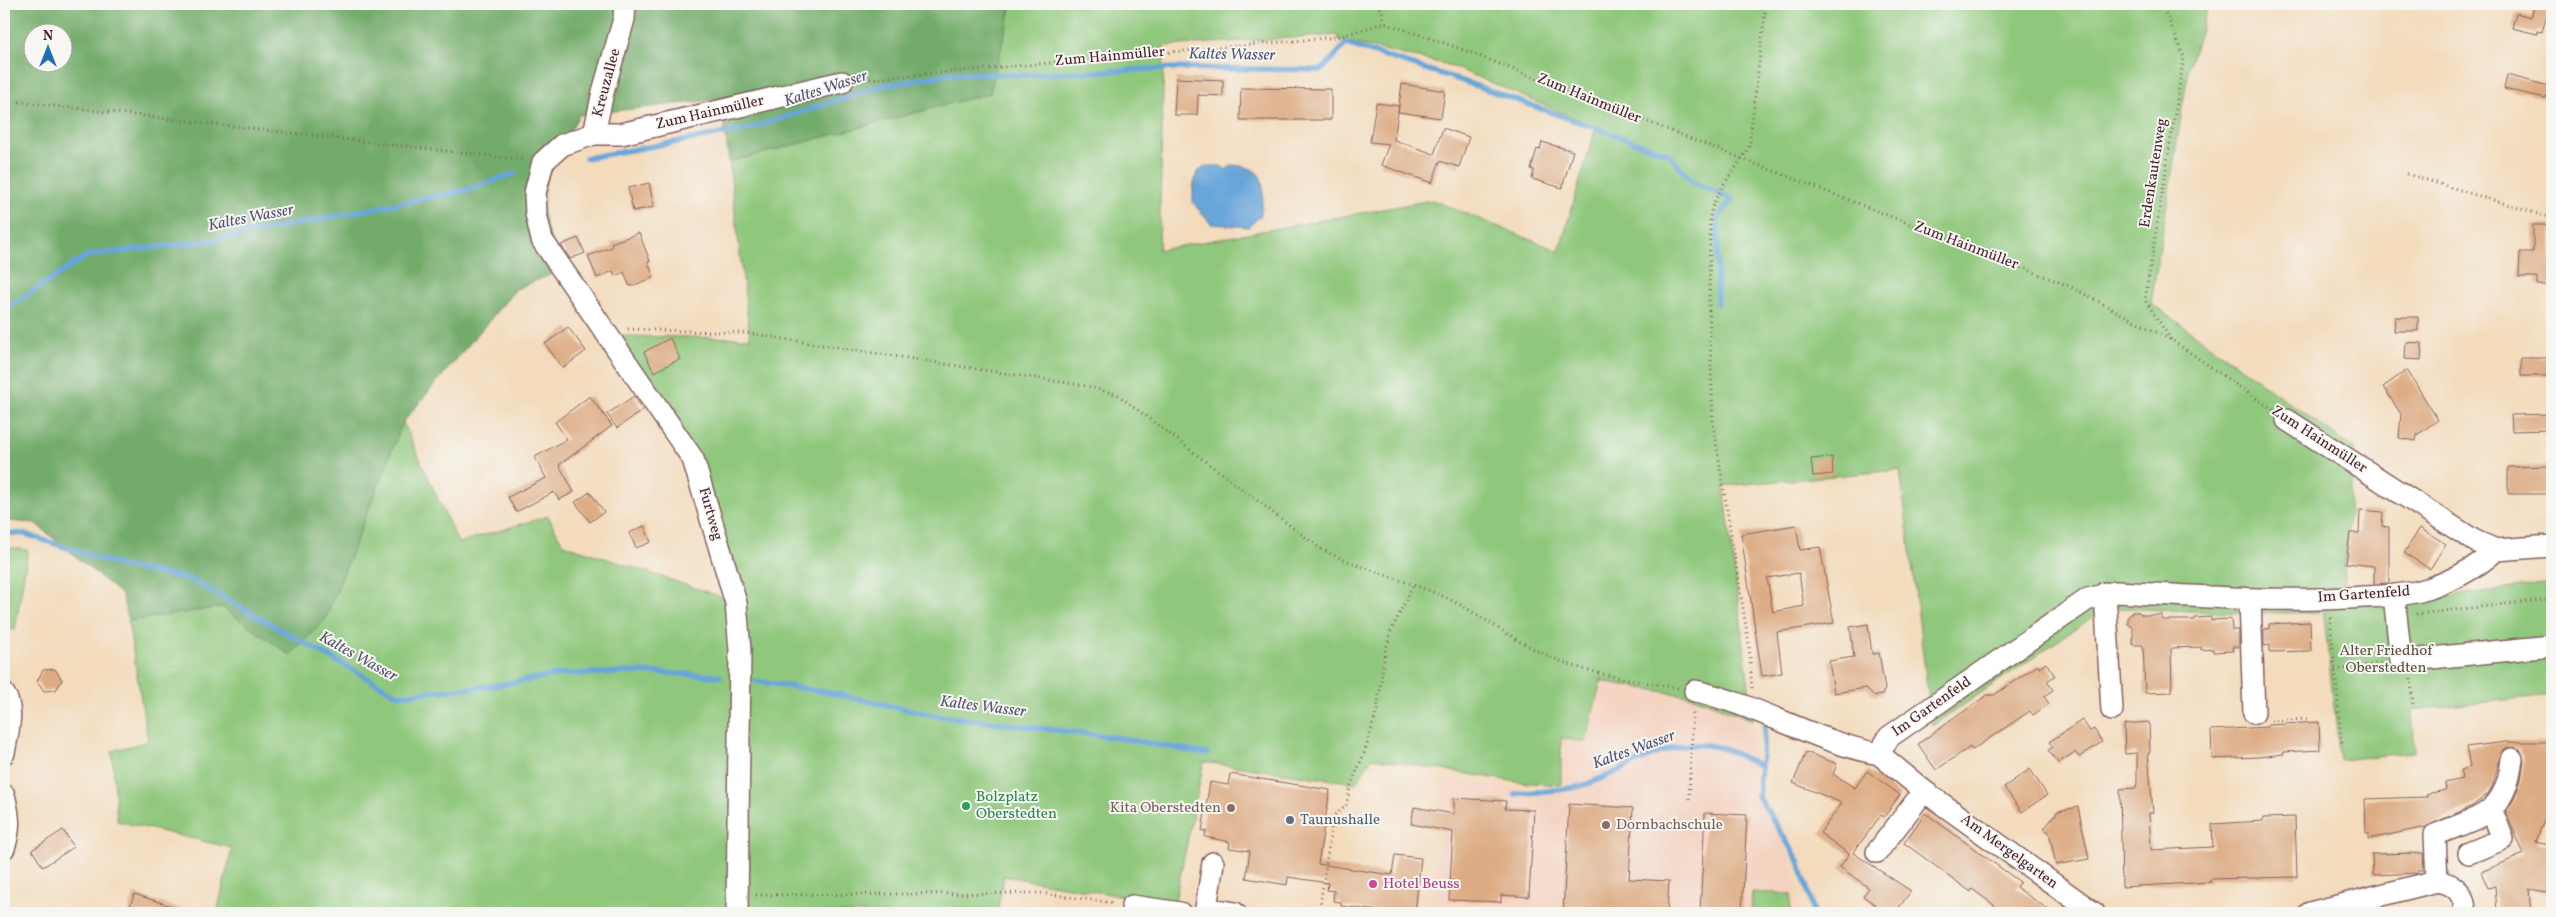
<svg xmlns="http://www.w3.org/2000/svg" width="2556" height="917" viewBox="0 0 2556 917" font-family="Vollkorn,serif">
  <rect width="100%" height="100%" fill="#f6f6f2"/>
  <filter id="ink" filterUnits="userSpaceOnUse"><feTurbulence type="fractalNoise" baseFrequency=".02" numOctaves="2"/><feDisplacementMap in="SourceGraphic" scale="10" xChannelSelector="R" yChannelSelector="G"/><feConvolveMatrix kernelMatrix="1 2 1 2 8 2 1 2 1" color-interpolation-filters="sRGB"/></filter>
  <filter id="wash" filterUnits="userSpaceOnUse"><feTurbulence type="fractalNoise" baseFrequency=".0096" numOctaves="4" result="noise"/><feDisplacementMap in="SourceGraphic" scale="20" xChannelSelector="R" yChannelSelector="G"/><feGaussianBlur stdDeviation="1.12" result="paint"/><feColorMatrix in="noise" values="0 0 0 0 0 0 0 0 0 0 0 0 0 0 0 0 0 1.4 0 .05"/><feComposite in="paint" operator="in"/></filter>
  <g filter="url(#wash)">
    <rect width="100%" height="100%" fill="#f3dbbc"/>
    <path fill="#f4d3c1" d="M1601,682L1694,697L1753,720L1750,786L1792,857L1802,913H1522V907L1431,902L1445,779L1569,794V782H1564L1563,740L1588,744Z
      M1052,898L1157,913H1049Z"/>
    <path fill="#8fc77b" stroke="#6c7353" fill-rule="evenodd" d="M1012,4H2209L2189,66L2151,303L2354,449L2343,587L2318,590V613H2240L2119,608L2096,615L1932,726L1900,470L1724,486L1753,720L1694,697L1601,681L1602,677L1586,742L1561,738V785L1517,782L1372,758L1356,783L1204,762L1174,905L1004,876L997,913H217L232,848L117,821L112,751L148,741L128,621L222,607L325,620L403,422L458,543L548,516L563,544L740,603L732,562L620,336L750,338L729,162L990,93ZM1338,35L1339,40L1449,65L1596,127L1559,251L1432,200L1159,250L1164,46Z
      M4,547L28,550L15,630L4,628Z
      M2552,583V695L2412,710L2415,752L2340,760L2323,607L2394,603Z
      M1752,892L1791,894L1790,913H1751Z"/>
    <path fill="#73ac6b" stroke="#5e664b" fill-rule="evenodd" d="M4,4H1012L990,93L729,162L721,99L579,115C560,149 533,186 546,226C550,240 560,255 567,268L516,289L403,422L325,620L290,655L222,607L128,621L122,595L35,523L4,521ZM32,32H62V62H32Z"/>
    <path fill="#68a5d9" stroke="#596282" d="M1232,165C1269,167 1264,186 1261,215L1249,227L1211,224L1193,203V187L1197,172L1207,166H1221L1226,170Z"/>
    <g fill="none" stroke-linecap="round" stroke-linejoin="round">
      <path stroke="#68a5d9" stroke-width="5.5" d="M586,158L749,129L881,86L957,73L1021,75L1173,68L1322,70L1346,44L1454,78L1669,154L1692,182L1732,199L1718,218L1717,304
        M4,310L88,255L211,241L471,189L515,173
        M4,533L25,534L125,567L190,579L398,695L492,686L562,674L642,672L720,676
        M756,681L831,693L932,715L1120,738L1207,754
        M1765,726L1758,796L1799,861L1814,913
        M1515,794C1535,792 1556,791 1576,787C1624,775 1666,735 1718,747C1734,750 1745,761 1760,765"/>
    </g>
    <g id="blocks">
      <path fill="#ddac84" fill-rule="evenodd" d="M2535,4H2550L2542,32L2537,31V34L2512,28L2516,13L2531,17Z
        M2507,75L2549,86L2546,98L2504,89Z
        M1176,78L1223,80V96L1198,95L1197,115H1174Z
        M1402,84L1445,91L1441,118L1398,112Z
        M1241,88L1331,89V120H1240Z
        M1376,103L1399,106L1394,140L1434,154L1443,128L1469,137L1459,167L1440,161L1432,183L1381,165L1389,144L1370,142Z
        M1542,142L1573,151L1562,188L1532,179L1534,170L1531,169L1537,149L1540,150Z
        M649,183L654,207L633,211L628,188Z
        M2533,225H2552V285H2537V277H2519L2520,252H2533Z
        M639,233L650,261L648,262L653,275L652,278L632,286L629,285L624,272L615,276L613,271L597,278L588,256L612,247L611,243Z
        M578,238L585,253L570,259L561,245Z
        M2395,317H2418V331H2394Z
        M568,327L586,351L563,368L545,344Z
        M670,338L680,359L654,372L644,352Z
        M2406,342L2422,343L2421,360L2405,359Z
        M2521,358H2552V376H2521Z
        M2407,370L2438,420L2417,435L2416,441L2399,438L2401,414L2383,387Z
        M590,396L612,426L559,465L574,492L559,500L554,492L516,512L508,497L546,478L535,457L567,439L555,422Z
        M634,396L643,410L617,428L607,414Z
        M2552,414V430L2512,431L2511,415Z
        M1832,457L1833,474L1813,476L1811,459Z
        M2552,466V494H2508V467Z
        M590,492L604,512L590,522L575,502Z
        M2360,510L2383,512L2382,526L2389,527V583L2374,584V566L2346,563L2350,533H2359Z
        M1796,525L1800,550L1820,547L1834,623L1777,632L1782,673L1762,676L1741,534ZM1799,573L1804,606L1773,612L1767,578Z
        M644,526L651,542L636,548L629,533Z
        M2420,528L2446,544L2430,569L2404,553Z
        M2132,612H2139L2142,615H2162V620H2195V618L2211,617V620L2231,619L2232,630H2239V647H2232L2233,651L2213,652V649L2201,650V647L2171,648L2172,692L2145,693L2143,645H2133V628L2128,624V617Z
        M2310,622L2311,651L2270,652V645L2264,646V629H2269V624Z
        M1868,624L1872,654L1879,653L1885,689L1882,695L1875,696L1866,688L1834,693L1829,661L1854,657L1850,627Z
        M2046,663L2055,676L2047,681L2053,690L2044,696L2049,704L2033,715L2030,711L1972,750L1970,747L1936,770L1918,744L1987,695H1994L2038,665L2039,668Z
        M55,669L62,680L56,690L44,691L37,681L43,670Z
        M2082,720L2090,731L2094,729L2102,742L2079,757L2075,752L2058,763L2048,750L2053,747L2049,742Z
        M2149,722L2150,753H2148L2153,813H2149L2151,850L2213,847L2212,824L2263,821V818L2295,817L2297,877L2210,879L2211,882L2122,887L2120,789L2136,788L2137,782V753L2125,754L2124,724Z
        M2319,722L2320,750L2284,752V754L2258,757L2212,759L2211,730L2268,727V725Z
        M2506,742H2552V798L2536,842L2552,846V869L2547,892L2529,889L2531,913H2497L2495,886L2488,888L2481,872L2524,854L2506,812L2514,799L2521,780L2524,761L2520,749L2508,747L2502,751L2492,787L2487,795L2472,806L2426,827L2369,839V833H2366L2365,799L2427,797L2426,794L2446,790L2445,783L2462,779L2460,770L2470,767L2466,747Z
        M1806,752L1837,764L1833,774L1855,788L1867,771L1900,795L1884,817L1881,815L1853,853L1911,891L1895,913H1872L1877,906L1863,896L1869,888L1840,867L1849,854L1820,833L1842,803L1793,783Z
        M2030,769L2047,795L2022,812L2004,787Z
        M1230,774L1330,790L1318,864L1392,875L1395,855L1421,858L1415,913H1395L1341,906V902L1333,901L1334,891L1327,890L1328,883L1288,877L1287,885L1246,878L1250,851L1229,848L1230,842L1205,837L1206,831H1202L1210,782L1228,785Z
        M1454,798L1506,801L1505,809L1534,810L1529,897L1501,895V902L1449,900L1453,832L1411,824L1414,807L1454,814Z
        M1569,804L1633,808L1629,879L1669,881L1667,913H1563Z
        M2078,807L2089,859L2056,865L2049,832L2044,829L2058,811Z
        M1705,813L1747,815L1742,913H1700Z
        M1925,813L2020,882L2016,887L2053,913H2005L1972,889L1971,892L1904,843Z
        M63,830L74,847L43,867L32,850Z
        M2423,853L2424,870H2418V873L2373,875L2372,854Z
        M134,894L184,910L183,913H128Z"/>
    </g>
  </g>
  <g filter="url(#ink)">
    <use href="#blocks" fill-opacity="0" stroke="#85615e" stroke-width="1"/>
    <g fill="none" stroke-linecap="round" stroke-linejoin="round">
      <g stroke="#85615e" stroke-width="24">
        <path id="minor" d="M594,134L603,92L624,19L625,4
          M2287,420L2475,541L2496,550L2552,546
          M2105,593L2112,710
          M2394,595L2401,661L2552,646
          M2250,599L2254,713
          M1695,691C1759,705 1815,742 1879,754L1889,737L2088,599L2115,592C2192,596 2270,602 2348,598C2372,596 2397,597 2420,591C2447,584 2477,568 2496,550
          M4,694C15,710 7,735 4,753
          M1879,754L1924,791L2094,913
          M4,795C9,815 11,828 4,848
          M1877,852L1924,791
          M2469,853L2503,839L2492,811
          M1213,863L1206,908L1235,913
          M2437,881L2435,835C2482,815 2505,816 2512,759
          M1132,906L1180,913
          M737,913L740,650L736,603L693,459L542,240L536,214L535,193L543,162L562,145L594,134H621L842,82
          M2310,913L2437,881C2456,884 2465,894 2465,913"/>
      </g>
      <path stroke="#85615e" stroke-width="3" stroke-dasharray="1 4" stroke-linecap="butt" d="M1376,4L1382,11L1384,23
        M2162,4L2184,57L2145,300L2172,341
        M860,80L1338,37L1384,23L1456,47L2069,286L2173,341L2273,410
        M4,100L525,160
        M2407,174L2552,218
        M628,329L746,333L1087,386L1118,395L1321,549C1362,570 1407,580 1449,599C1481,615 1510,638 1542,653C1585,674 1631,680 1678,688
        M2416,614L2552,599
        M2330,617L2342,746
        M4,648L7,629
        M2335,670L2383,663
        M2411,678L2413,708
        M1752,688L1749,645L1713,423L1709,305L1710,217L1713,204L1724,184L1749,148L1766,4
        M2271,721L2308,719
        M1689,799L1693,710
        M756,895L1040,893L1114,903
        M1319,913L1333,816L1346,806L1350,787L1365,751L1377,710L1385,652L1391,631L1413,586"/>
      <use href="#minor" stroke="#fff" stroke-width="21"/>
    </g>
  </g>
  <circle fill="#2e9e5b" stroke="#f6f6f2" stroke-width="2" cx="966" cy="806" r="5"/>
  <g fill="#8d6e63" stroke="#f6f6f2" stroke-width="2">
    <circle cx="1231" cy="808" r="5"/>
    <circle cx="1606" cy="825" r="5"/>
  </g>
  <circle fill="#5c6f8a" stroke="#f6f6f2" stroke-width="2" cx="1290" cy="820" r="5"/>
  <circle fill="#d1479c" stroke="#f6f6f2" stroke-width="2" cx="1373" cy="884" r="5"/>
  <g text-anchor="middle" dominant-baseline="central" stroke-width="4" stroke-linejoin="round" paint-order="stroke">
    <g font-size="15" fill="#4a1f2b" stroke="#f6f6f2">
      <text transform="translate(1110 57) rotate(-5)">Zum Hainmüller</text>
      <text transform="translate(607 83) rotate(-75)">Kreuzallee</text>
      <text transform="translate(1589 99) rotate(22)">Zum Hainmüller</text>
      <text transform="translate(710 113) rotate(-13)">Zum Hainmüller</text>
      <text transform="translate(2154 173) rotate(-81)">Erdenkautenweg</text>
      <text transform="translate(1966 246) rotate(21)">Zum Hainmüller</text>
      <text transform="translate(2319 440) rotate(33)">Zum Hainmüller</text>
      <text transform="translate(710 514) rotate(74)">Furtweg</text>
      <text transform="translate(2364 595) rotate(-4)">Im Gartenfeld</text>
      <text transform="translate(1932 707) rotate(-35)">Im Gartenfeld</text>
      <text transform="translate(2009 852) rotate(36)">Am Mergelgarten</text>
    </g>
    <g font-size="15" fill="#5f5143" stroke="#f6f6f2">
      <text x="2386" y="651">Alter Friedhof<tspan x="2386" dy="17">Oberstedten</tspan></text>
    </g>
    <g font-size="15" fill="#27864d" stroke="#f6f6f2" text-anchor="start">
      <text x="976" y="797">Bolzplatz<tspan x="976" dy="17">Oberstedten</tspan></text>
    </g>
    <g font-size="15" fill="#785e54" stroke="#f6f6f2" text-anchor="end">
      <text x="1221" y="808">Kita Oberstedten</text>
      <text x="1616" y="825" text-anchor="start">Dornbachschule</text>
    </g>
    <g font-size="15" fill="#4e5e75" stroke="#f6f6f2" text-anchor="start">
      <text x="1300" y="820">Taunushalle</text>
    </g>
    <g font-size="15" fill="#b23c85" stroke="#f6f6f2" text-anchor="start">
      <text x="1383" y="884">Hotel Beuss</text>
    </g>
    <g font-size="16" font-style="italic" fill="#565571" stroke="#f6f6f2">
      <text transform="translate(1232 55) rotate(1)">Kaltes Wasser</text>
      <text transform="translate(826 89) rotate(-18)">Kaltes Wasser</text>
      <text transform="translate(251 218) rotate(-11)">Kaltes Wasser</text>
      <text transform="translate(358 657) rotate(29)">Kaltes Wasser</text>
      <text transform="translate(983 707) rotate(7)">Kaltes Wasser</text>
      <text transform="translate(1634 750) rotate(-20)">Kaltes Wasser</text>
    </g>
  </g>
  <rect width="2556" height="917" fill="none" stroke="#f6f6f2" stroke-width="20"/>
  <g transform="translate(48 48)"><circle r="24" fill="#f6f6f2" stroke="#b1a0a2"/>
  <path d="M0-4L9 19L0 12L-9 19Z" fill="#1f6fb2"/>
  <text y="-8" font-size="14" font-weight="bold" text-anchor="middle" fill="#4a1f2b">N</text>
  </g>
</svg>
